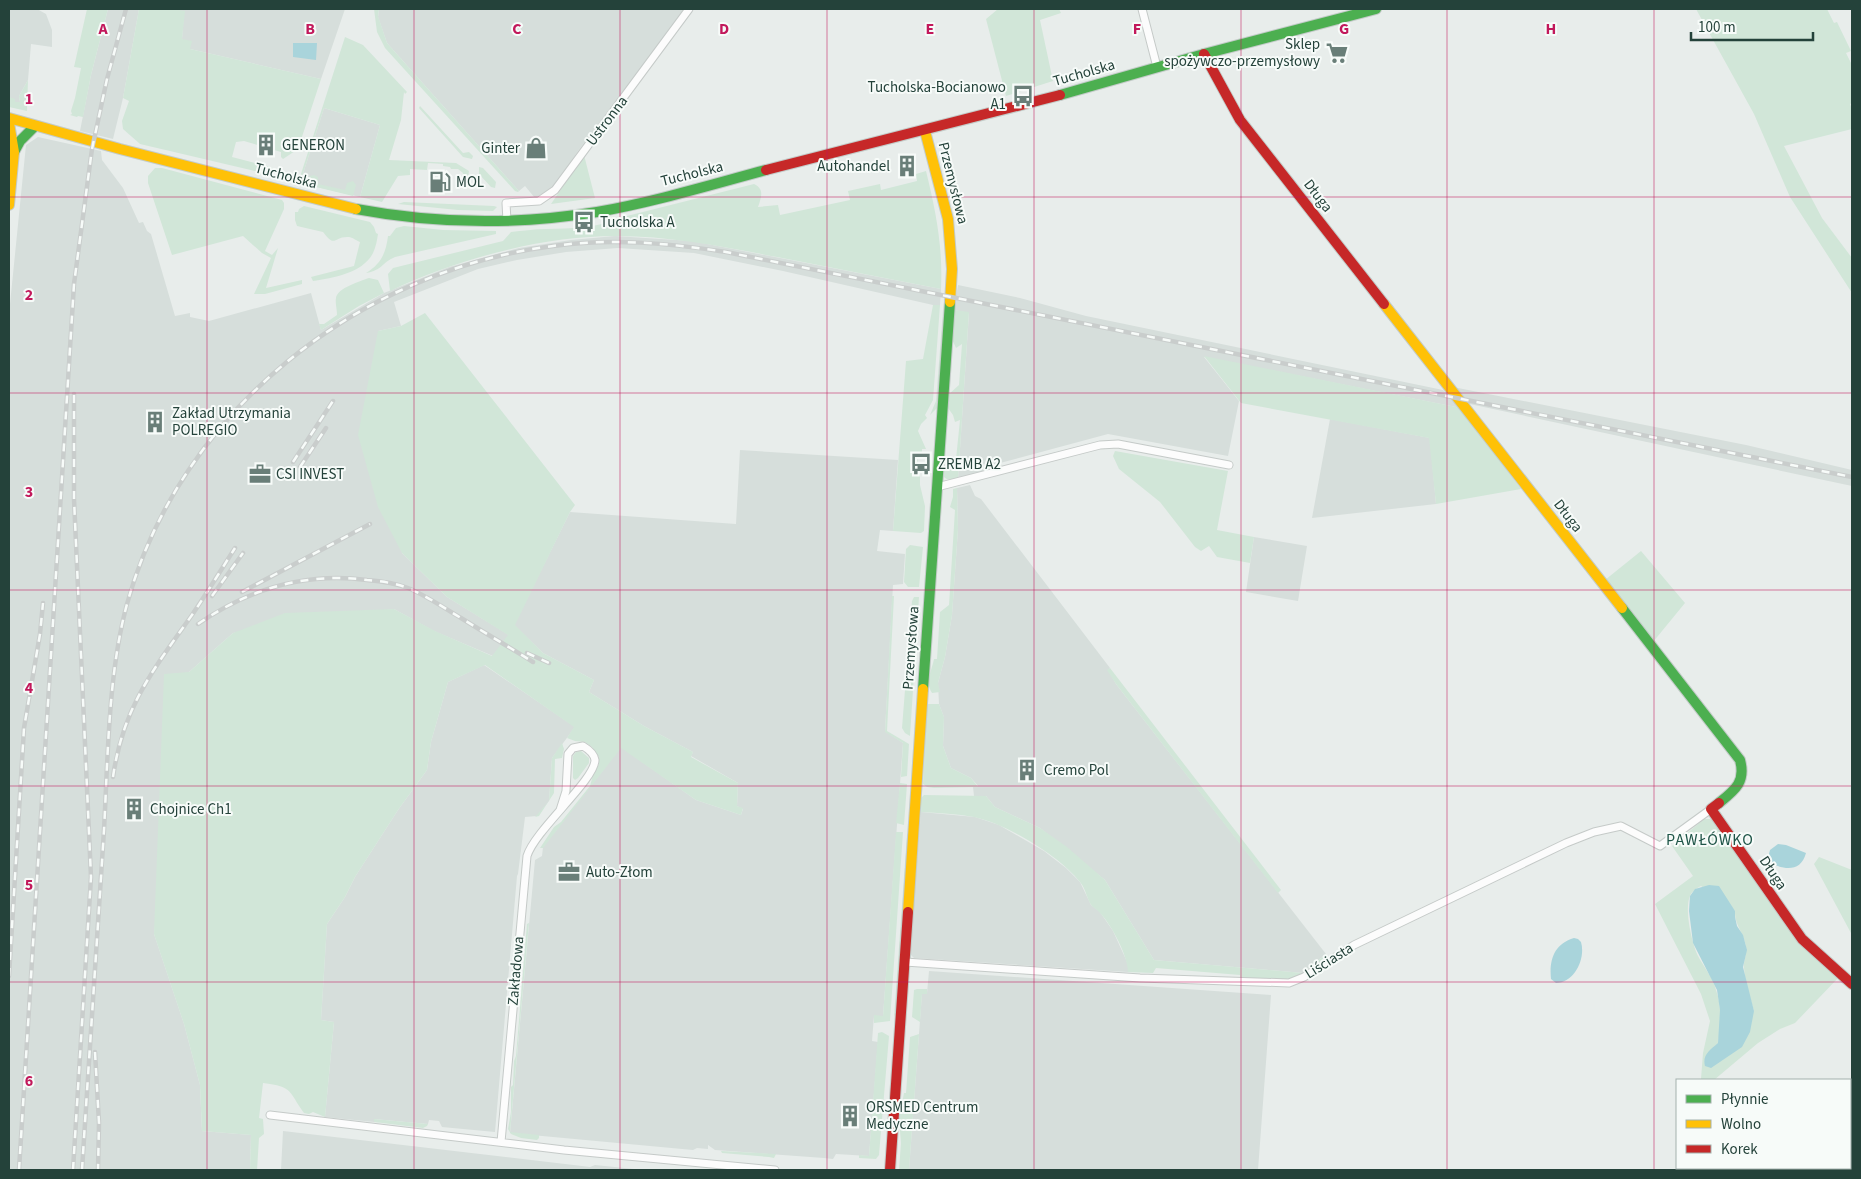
<svg xmlns="http://www.w3.org/2000/svg" width="1861" height="1179" viewBox="0 0 1861 1179" font-family="'Source Sans 3',sans-serif">
  <rect width="100%" height="100%" fill="#e8edeb"/>
  <path fill="#d6dedb" d="M9,9H37L46,14L52,30V47L31,44L28,80L19,96L20,102H15L9,97Z
    M108,9H139L123,98L113,139L80,131L91,75Z
    M172,9H345L321,79L190,49L182,39L184,12Z
    M379,9H685L578,151L554,187L535,198L525,186L519,191L387,43L378,17Z
    M324,108L380,125L360,197L300,183Z
    M38,137L101,151L102,160L123,188L139,223L143,222L147,231L151,234L175,316L190,313V317L209,321L311,293L321,330L384,293L449,267L519,248L571,240L615,236L692,241L941,289L940,305H933L783,271L694,253L618,248L566,252L517,260L478,269L394,302L401,326L378,331L402,553L447,597L509,635L493,656L434,631L394,609L233,633L189,672L154,934L184,1024L200,1085L202,1131L251,1135L250,1170H9V314L26,145Z
    M958,285L1020,298L1086,316L1443,390L1461,408L1204,357L1239,401L1228,456L1108,434L985,467V471L958,479L969,313L954,310Z
    M1453,387L1746,445L1852,470V486L1465,403Z
    M1330,419L1430,438L1436,504L1312,518Z
    M740,450L898,460L893,531L880,530L877,551L905,554L903,584L893,585L885,731L903,743L883,1016H874L872,1041L878,1042L869,1156L836,1154L833,1159L824,1158L715,1150L708,1145V1149L697,1148L693,1150L510,1133L535,860L542,856L543,847L621,747L696,800L741,815L743,809L737,806L738,783L691,756L693,752L644,726L589,692L594,680L543,653L514,625L570,512L736,524Z
    M970,485L975,496L981,499L1110,668L1108,670L1116,684L1326,954L1303,973L1154,960L1105,880L1040,828L995,807L986,796H974L973,787L978,786L971,778L951,768L943,746L944,717L939,704L938,683L945,657L952,615L958,529L957,488Z
    M1254,537L1307,546L1298,601L1246,592Z
    M484,665L575,727L552,758L549,801L537,816L525,817L518,874L517,876L495,1132L442,1127L439,1121L429,1120L428,1124L374,1119V1122L325,1117L334,1022L321,1020L327,924L345,897L355,877L398,810L427,770L431,742L448,682Z
    M921,812L975,817L999,825L1044,851L1066,868L1080,882L1091,905L1100,912L1113,931L1128,964V972L914,958L911,955L910,950Z
    M929,971L1271,995L1258,1170H909L922,993H927Z
    M283,1131L582,1166L590,1167L595,1165L634,1169V1170H281Z"/>
  <path fill="#d1e6d8" fill-rule="evenodd" d="M87,9H108L91,75L83,117L78,116L77,117L70,115L72,114L71,111L75,98L81,68L74,67Z
    M139,9H171L185,11L182,39L192,41L190,49L321,79L298,149L283,159L281,157V152L244,141L236,142L232,157L271,167L273,169L272,175L140,144L123,129L122,121L129,101L123,98Z
    M374,9H379L378,16L387,43L519,191L518,192L515,191L385,48L377,32Z
    M998,9H1059L1061,13L1040,20L1053,81L1006,96L986,19Z
    M1696,9H1741L1742,10L1747,9H1827L1834,23L1837,22L1851,51L1846,53L1852,65V103L1850,104L1852,109V129L1784,146L1822,218L1852,258V293L1790,197L1754,114Z
    M345,37L363,45L407,92L405,94L404,92L401,120L389,160L456,163L469,171L468,177L462,181L463,173L458,169H451L450,167L443,166V164L428,163L427,170L410,169V175L398,176L382,202L360,197L380,125L324,108L300,183L282,178L286,175L300,177Z
    M28,80L27,111L9,107V97L15,99V102H20L19,96Z
    M420,106L463,153L469,152L473,156L472,159L463,157L419,108Z
    M584,155L595,198L551,204Z
    M479,167L483,168L496,182L495,188L491,187L479,174Z
    M155,168H162L282,200L284,203V209L265,251L272,255L278,248L266,288L302,280V284L265,294H254L271,258L262,253L243,236L172,255L148,183V176Z
    M926,171C936,212 943,247 941,289C886,278 832,268 777,257C724,247 671,236 616,236C541,236 458,259 390,291L388,274L393,268L503,241L511,232C522,231 534,229 546,229C571,228 595,229 619,218L754,184C765,189 761,198 758,207L778,205L780,215L850,200L848,191L880,184L881,190L917,181L916,174Z
    M314,175L318,177V184L345,190L347,183L353,181L356,185L353,196L308,185L310,176Z
    M404,202L494,206L497,207L493,211L458,210L398,204Z
    M304,206L370,222L374,227L376,233L378,234C377,240 376,247 373,253C363,273 333,278 313,281L311,277L354,266L360,242C357,241 352,237 349,237C333,236 336,249 323,232L297,226L295,220V212H298L299,209Z
    M404,226L443,230L496,231V234L395,257C381,263 383,270 366,273C381,264 386,253 388,236H390L396,228Z
    M369,278L378,280L384,293L359,306L321,330L319,324H324L337,315C337,309 335,303 336,298C337,288 361,281 369,278Z
    M944,297L938,407L930,415L936,401Z
    M933,305H940L933,400L925,415L927,418L921,424L918,431L926,449H922V454H918L917,474L920,475V485L925,506L924,531L921,533L893,531L906,361L923,359Z
    M954,310L969,312L958,479C950,480 942,481 943,471L956,459L960,420L955,422L953,415L948,408L949,394L959,385L962,344L956,348L952,339Z
    M425,313L575,505L570,512L515,625L543,653L594,680L589,692L644,726L693,752L691,757L738,783L737,806L743,808L741,815L696,800L621,748L543,848H540L554,827L561,822L590,786L593,775L599,764V757L592,747L585,742L575,741L567,738L574,727L485,665L448,682L431,742L427,770L398,810L355,877L345,897L327,924L321,1020L334,1022L325,1117L313,1112L309,1114L304,1113C288,1091 294,1087 263,1083L259,1118L263,1119L264,1134L259,1138L257,1170H250L251,1135L202,1131L200,1085L184,1024L154,934L164,674L189,672L233,633L285,613L394,609L435,631L492,656L508,635L447,597L402,553L378,507L358,435L378,331L401,326Z
    M1204,356L1461,408L1521,489L1436,504L1429,438L1241,403Z
    M1115,451L1228,471L1217,530L1254,537L1250,563L1217,557L1209,546L1201,551L1195,547L1160,502L1119,469L1113,456Z
    M957,488L958,529L952,615L945,657L938,683L940,692L932,693C925,683 932,669 934,659H937L940,612L949,605L955,510L950,507L953,497V489Z
    M910,545L923,547L919,587H908L904,582L906,549Z
    M1641,551L1685,603L1653,642L1605,580Z
    M892,596H894L887,731L909,744L907,776L901,777L903,743L885,732Z
    M914,597H919L910,736L905,733L902,728L912,601Z
    M1110,668L1281,890L1278,893L1116,684L1107,670Z
    M927,704H939L944,717L943,746L951,768L971,778L978,787L934,788L927,787L923,784Z
    M562,743L564,749L562,758L555,759L554,793L539,816L535,817L549,801L552,758Z
    M581,751L589,758V763L578,778L575,780L573,778V756L576,752Z
    M900,783L907,784L904,825L896,823Z
    M924,795L986,796L995,807L1040,828L1067,847L1105,880L1154,960L1303,973L1326,954L1328,956C1317,964 1307,973 1295,977C1278,983 1258,979 1240,979V975L1156,968L1153,973L1128,972C1128,956 1112,926 1101,914C1099,911 1095,909 1092,906C1087,900 1086,889 1080,882C1060,856 1007,824 974,817C957,814 938,813 921,812V798Z
    M1704,819H1712L1796,938L1839,977L1795,1023L1780,1029L1758,1043L1714,1080L1701,1079L1703,1053L1710,1021L1701,994L1655,904L1693,876L1672,846ZM1701,886L1735,911C1734,925 1745,934 1746,948C1747,955 1743,962 1744,968C1745,982 1750,997 1754,1011L1707,1053L1718,1043C1721,1027 1722,1006 1716,990C1713,978 1704,967 1698,956C1692,943 1684,910 1690,896C1692,891 1697,888 1701,886Z
    M896,832H903L890,1021L874,1023V1015L883,1016Z
    M907,834L909,835L897,1010L894,1017Z
    M1819,857L1852,870V935L1814,864Z
    M529,923L510,1132L539,1135V1138L537,1140L521,1138L511,1134L508,1129L511,1112V1087L513,1085L514,1061L516,1056L527,924Z
    M917,989H927V994H922L920,1022L912,1017L914,990Z
    M882,1032L889,1036L879,1155L876,1159L859,1158V1155L869,1156L878,1033Z
    M919,1034L909,1170H899L901,1143L899,1119L904,1093H906L910,1037Z
    M374,1119L428,1124L427,1126L423,1128L374,1122Z
    M721,1151L776,1154L774,1158L769,1157L722,1153Z"/>
  <path fill="#a9d4db" d="M293,43H317L316,60L293,57Z
    M1778,844L1786,845L1806,853C1801,872 1785,870 1770,863L1768,857L1770,850Z
    M1709,885L1719,886L1735,911V917L1737,926L1743,935L1747,950L1743,967L1754,1011L1750,1032L1742,1047L1711,1068L1705,1066C1702,1055 1710,1050 1718,1043L1720,1010L1717,990L1693,943L1689,911L1690,896L1695,889Z
    M1574,938L1578,939L1581,942C1586,959 1574,983 1556,983L1551,979C1549,960 1554,944 1574,938Z"/>
  <g fill="none" stroke-linecap="round" stroke-linejoin="round">
    <g stroke="#c5cac8" stroke-width="9">
      <path id="street" d="M1142,9L1157,67
        M507,221L506,203L539,201L555,190L689,9
        M937,487L1100,445L1118,444L1229,465
        M905,962L1140,978L1289,983L1304,977L1354,945L1566,843L1594,832L1621,826L1660,846L1711,809
        M270,1115L564,1150L775,1170
        M501,1142L527,856C535,830 595,780 595,760C594,753 588,749 583,746L573,748L568,754L566,791L560,810"/>
    </g>
    <g stroke="#c3cbc8" stroke-width="12">
      <path id="fast" d="M1060,95L1204,54L1376,9
        M14,152L20,141L35,126
        M356,209C436,224 517,225 597,212C654,202 710,185 766,170
        M1622,608L1740,760C1746,782 1735,790 1719,803
        M923,689L950,302"/>
    </g>
    <g stroke="#c3cbc8" stroke-width="12">
      <path id="slow" d="M9,118L120,149L356,209
        M9,123L14,152L9,205
        M925,131L948,219L952,269L950,302
        M1384,304L1622,608
        M908,912L923,689"/>
    </g>
    <g stroke="#c3cbc8" stroke-width="12">
      <path id="jam" d="M1204,54L1240,120L1384,304
        M766,170L1060,95
        M1719,803L1711,809L1802,939L1852,984
        M890,1170L908,912"/>
    </g>
    <use href="#street" stroke="#fcfcfc" stroke-width="7"/>
    <use href="#fast" stroke="#4caf50" stroke-width="10"/>
    <use href="#slow" stroke="#ffc107" stroke-width="10"/>
    <use href="#jam" stroke="#c62828" stroke-width="10"/>
    <g stroke="#c9cdcc" stroke-width="4.5">
      <path id="rail" d="M293,462L333,401
        M300,467L326,428
        M242,592L370,524
        M212,596L243,553
        M198,624C249,589 305,572 367,580C380,581 395,583 408,588C427,596 444,608 461,618C485,633 509,647 533,662
        M527,653L549,663
        M113,777C123,707 153,670 192,615C207,593 221,570 235,548
        M9,976L24,728L40,634L43,603
        M95,1052L99,1123L98,1170
        M19,1170L74,284L92,149L107,79L126,9
        M73,1170L91,877L74,499V394
        M82,1170C89,1057 97,943 104,830C108,757 108,674 127,604C180,411 358,271 553,246C612,238 668,243 726,252L1852,477"/>
    </g>
    <use href="#rail" stroke="#f7fbf9" stroke-width="2.5" stroke-dasharray="8" stroke-linecap="butt"/>
  </g>
  <path fill="none" stroke="#c2185b" stroke-width="1" stroke-opacity="0.55" d="M207,9V1170M414,9V1170M620,9V1170M827,9V1170M1034,9V1170M1241,9V1170M1447,9V1170M1654,9V1170M9,197H1852M9,393H1852M9,590H1852M9,786H1852M9,982H1852"/>
  <defs>
    <g id="supermarket-bare" transform="scale(1.725)"><path d="M-6-5.5h2.5l.6 2H6L4.5 2H-2.5L-4.4-4H-6ZM-1.5 3.2a1.3 1.3 0 1 0 .1 0ZM3 3.2a1.3 1.3 0 1 0 .1 0Z" fill="#697e78" stroke="#f7fbf9" stroke-width="2.5" paint-order="stroke"/></g>
    <g id="bus-bare" transform="scale(1.725)"><path d="M-5-6H5V4H4V6H2V4H-2V6H-4V4H-5ZM-3.5-4V0h7V-4ZM-3.5 1.2v1.5H-2V1.2ZM2 1.2v1.5H3.5V1.2Z" fill="#697e78" stroke="#f7fbf9" stroke-width="2.5" paint-order="stroke"/></g>
    <g id="building-bare" transform="scale(1.725)"><path d="M-4-6H4V6H1V3H-1V6H-4ZM-2.5-4.3h1.7v1.8h-1.7ZM.8-4.3h1.7v1.8H.8ZM-2.5-1h1.7V.8h-1.7ZM.8-1h1.7V.8H.8Z" fill="#697e78" stroke="#f7fbf9" stroke-width="2.5" paint-order="stroke"/></g>
    <g id="shop-bare" transform="scale(1.725)"><path d="M-5-2.5h2.3a2.7 3.5 0 0 1 5.4 0H5L5.5 6h-11ZM-1.5-2.5h3a1.5 2.3 0 0 0-3 0Z" fill="#697e78" stroke="#f7fbf9" stroke-width="2.5" paint-order="stroke"/></g>
    <g id="fuel-bare" transform="scale(1.725)"><path d="M-5.5-6h7V0h2V4h1.3V-2.5L3-4.5l.8-.8L6-3V5H2.5V1h-1V6h-7ZM-4.2-4.7v3.2H.2V-4.7Z" fill="#697e78" stroke="#f7fbf9" stroke-width="2.5" paint-order="stroke"/></g>
    <g id="office-bare" transform="scale(1.725)"><path d="M-6-3h4V-5.5h4V-3h4V5H-6ZM-1-4.5V-3h2v-1.5ZM-6 0V1H6V0Z" fill="#697e78" stroke="#f7fbf9" stroke-width="2.5" paint-order="stroke"/></g>
  </defs>
  <g fill-rule="evenodd">
    <use href="#supermarket-bare" x="1337" y="53"/>
    <use href="#bus-bare" x="1023" y="96"/>
    <use href="#building-bare" x="266" y="145"/>
    <use href="#shop-bare" x="536" y="148"/>
    <use href="#building-bare" x="907" y="166"/>
    <use href="#fuel-bare" x="440" y="182"/>
    <use href="#bus-bare" x="584" y="222"/>
    <use href="#building-bare" x="155" y="422"/>
    <use href="#bus-bare" x="921" y="464"/>
    <use href="#office-bare" x="260" y="474"/>
    <use href="#building-bare" x="1027" y="770"/>
    <use href="#building-bare" x="134" y="809"/>
    <use href="#office-bare" x="569" y="872"/>
    <use href="#building-bare" x="850" y="1116"/>
  </g>
  <g text-anchor="middle" dominant-baseline="central" stroke-width="4" stroke-linejoin="round" paint-order="stroke">
    <g font-size="15" fill="#24423a" stroke="#f7fbf9" text-anchor="start">
      <text x="1320" y="44" text-anchor="end">Sklep<tspan x="1320" dy="17">spożywczo-przemysłowy</tspan></text>
      <text x="1006" y="87" text-anchor="end">Tucholska-Bocianowo<tspan x="1006" dy="17">A1</tspan></text>
      <text x="282" y="145">GENERON</text>
      <text x="520" y="148" text-anchor="end">Ginter</text>
      <text x="890" y="166" text-anchor="end">Autohandel</text>
      <text x="456" y="182">MOL</text>
      <text x="600" y="222">Tucholska A</text>
      <text x="172" y="413">Zakład Utrzymania<tspan x="172" dy="17">POLREGIO</tspan></text>
      <text x="938" y="464">ZREMB A2</text>
      <text x="276" y="474">CSI INVEST</text>
      <text x="1044" y="770">Cremo Pol</text>
      <text x="150" y="809">Chojnice Ch1</text>
      <text x="586" y="872">Auto-Złom</text>
      <text x="866" y="1107">ORSMED Centrum<tspan x="866" dy="17">Medyczne</tspan></text>
    </g>
    <g font-size="15" fill="#24423a" stroke="#f7fbf9">
      <text transform="translate(1084 73) rotate(-16)">Tucholska</text>
      <text transform="translate(607 121) rotate(-53)">Ustronna</text>
      <text transform="translate(692 174) rotate(-14)">Tucholska</text>
      <text transform="translate(286 176) rotate(15)">Tucholska</text>
      <text transform="translate(953 183) rotate(76)">Przemysłowa</text>
      <text transform="translate(1318 196) rotate(52)">Długa</text>
      <text transform="translate(1568 516) rotate(52)">Długa</text>
      <text transform="translate(911 648) rotate(-86)">Przemysłowa</text>
      <text transform="translate(1773 873) rotate(56)">Długa</text>
      <text transform="translate(1329 961) rotate(-32)">Liściasta</text>
      <text transform="translate(516 971) rotate(-85)">Zakładowa</text>
    </g>
    <g font-size="16" letter-spacing="1" fill="#1f5548" stroke="#f7fbf9">
      <text x="1710" y="840">PAWŁÓWKO</text>
    </g>
  </g>
  <g font-size="16" text-anchor="middle" font-weight="bold" fill="#c2185b" stroke="#f7fbf9" stroke-width="4" stroke-linejoin="round" paint-order="stroke">
    <text x="103" y="34">A</text>
    <text x="310" y="34">B</text>
    <text x="517" y="34">C</text>
    <text x="724" y="34">D</text>
    <text x="930" y="34">E</text>
    <text x="1137" y="34">F</text>
    <text x="1344" y="34">G</text>
    <text x="1551" y="34">H</text>
    <text x="29" y="104">1</text>
    <text x="29" y="300">2</text>
    <text x="29" y="497">3</text>
    <text x="29" y="693">4</text>
    <text x="29" y="890">5</text>
    <text x="29" y="1086">6</text>
  </g>
  <rect width="1861" height="1179" fill="none" stroke="#24423a" stroke-width="20"/>
  <rect x="1676" y="1079" width="175" height="90" fill="#f7fbf9" stroke="#a3b1ad"/>
  <rect x="1686" y="1095" width="25" height="8" fill="#4caf50" stroke="#a3b1ad"/>
  <text x="1721" y="1104" font-size="15" fill="#24423a">Płynnie</text>
  <rect x="1686" y="1120" width="25" height="8" fill="#ffc107" stroke="#a3b1ad"/>
  <text x="1721" y="1129" font-size="15" fill="#24423a">Wolno</text>
  <rect x="1686" y="1145" width="25" height="8" fill="#c62828" stroke="#a3b1ad"/>
  <text x="1721" y="1154" font-size="15" fill="#24423a">Korek</text>
  <path d="M1691 32v8h122v-8" fill="none" stroke="#24423a" stroke-width="2.5"/>
  <text x="1698" y="32" font-size="15" fill="#24423a" stroke="#f7fbf9" stroke-width="4" paint-order="stroke">100 m</text>
</svg>
